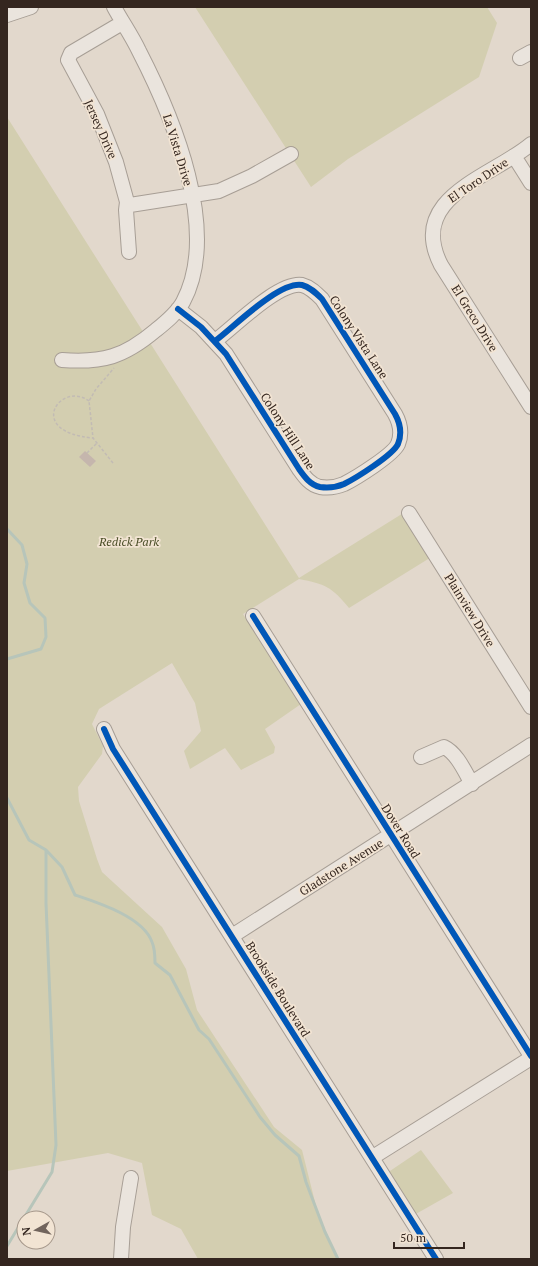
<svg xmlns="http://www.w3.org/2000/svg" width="538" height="1266" viewBox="0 0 538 1266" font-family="'PT Serif',serif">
  <rect width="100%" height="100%" fill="#e2d8cc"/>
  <path fill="#d3ceb0" d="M195,7H487L497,23L479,77L348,159L311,187Z
    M7,117L299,578L405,512L433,556L349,608C332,587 325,584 299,579L243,614L301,704L265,729L275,747L274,753L241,770L225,748L190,769L184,751L201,731L195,703L172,663L99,709L92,724L103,746L102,754L78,787L79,801L97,859L102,872L162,927L186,969L197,1010L274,1127L302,1150L319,1218L338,1259H198L181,1229L152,1215L142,1163L108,1153L7,1171Z
    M421,1150L453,1193L414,1215L387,1173Z"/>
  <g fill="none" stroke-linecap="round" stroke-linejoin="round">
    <path stroke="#b7c5ba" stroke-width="3" d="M7,529L22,545L27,564L24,583L30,603L45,618L46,637L41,649L7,659
      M7,798L29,840L46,850L62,867L75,895C99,903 143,917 152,942C155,949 155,956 155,963L170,975L199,1030L209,1039L260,1117L275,1135L299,1156L306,1182L325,1232L338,1259
      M7,1246L52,1172L56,1145L46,903V850"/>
  </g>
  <path fill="#c5b6ad" d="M85,451L96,461L90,467L79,457Z"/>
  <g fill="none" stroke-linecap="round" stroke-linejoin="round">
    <g stroke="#a79e95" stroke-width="16">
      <path id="minor" d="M7,15L31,7
        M122,23L71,53L68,60L97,114L116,162L127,202L130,205L219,191L252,176L291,154
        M520,58L531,52
        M531,144C492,177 406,197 441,265L531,407
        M514,156L531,183
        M127,202L126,210L129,252
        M178,309L201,327L226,354L299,469C304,476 310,485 320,487C327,488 337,487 344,484C356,478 393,455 398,444C402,434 400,423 395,414L322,299C316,293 310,287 302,285C279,281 234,327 215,341
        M62,360C103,363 124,357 156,330C166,322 177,313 183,302C221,231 173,117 139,51C132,36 122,22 114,7
        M409,513L531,707
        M253,616L531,1056
        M104,729L113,749L436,1259
        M421,757L444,747C457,753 465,772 472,784
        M232,936L531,745
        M373,1157L531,1058
        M121,1259L123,1227L131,1178"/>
    </g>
    <path stroke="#c2bbb4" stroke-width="1.5" stroke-dasharray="3 2" stroke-linecap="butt" d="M89,401C61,380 24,432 93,438
      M87,453L97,443
      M113,463L93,438L89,401L96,389L114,368"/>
    <use href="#minor" stroke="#eae4dd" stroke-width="14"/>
    <g stroke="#f2e4d3" stroke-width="8">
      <path id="cycleway" d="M178,309L201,327L226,354L299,469C304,476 310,485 320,487C327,488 337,487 344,484C356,478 393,455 398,444C402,434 400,423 395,414L322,299C316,293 310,287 302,285C279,281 234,327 215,341
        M253,616L531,1056
        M104,729L113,749L436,1259"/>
    </g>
    <use href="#cycleway" stroke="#0057b8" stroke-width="6"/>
  </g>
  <g text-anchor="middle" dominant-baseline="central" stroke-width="3.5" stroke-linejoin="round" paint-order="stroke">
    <g font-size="12" fill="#34261f" stroke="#f2e4d3">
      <text transform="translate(101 129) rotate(66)">Jersey Drive</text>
      <text transform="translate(178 150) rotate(73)">La Vista Drive</text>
      <text transform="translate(478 180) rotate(-34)">El Toro Drive</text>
      <text transform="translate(475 318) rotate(58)">El Greco Drive</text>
      <text transform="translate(359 337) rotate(57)">Colony Vista Lane</text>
      <text transform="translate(288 431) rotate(57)">Colony Hill Lane</text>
      <text transform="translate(470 610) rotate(58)">Plainview Drive</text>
      <text transform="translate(401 831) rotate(58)">Dover Road</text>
      <text transform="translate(341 867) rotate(-32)">Gladstone Avenue</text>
      <text transform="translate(278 989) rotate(58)">Brookside Boulevard</text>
    </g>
    <g font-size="12" font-style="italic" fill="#4a4e27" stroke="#f2e4d3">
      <text x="129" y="541">Redick Park</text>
    </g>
  </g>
  <rect width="538" height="1266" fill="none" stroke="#34261f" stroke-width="16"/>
  <g transform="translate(36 1230) rotate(262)"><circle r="19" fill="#f2e4d3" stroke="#a6988b"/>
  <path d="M0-3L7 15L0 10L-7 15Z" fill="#71645c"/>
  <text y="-6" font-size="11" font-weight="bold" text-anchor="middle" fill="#34261f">N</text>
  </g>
  <path d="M394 1242v6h70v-6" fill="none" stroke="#34261f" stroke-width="2"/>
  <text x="400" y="1242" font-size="12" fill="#34261f" stroke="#f2e4d3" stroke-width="3" paint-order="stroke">50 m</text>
</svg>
